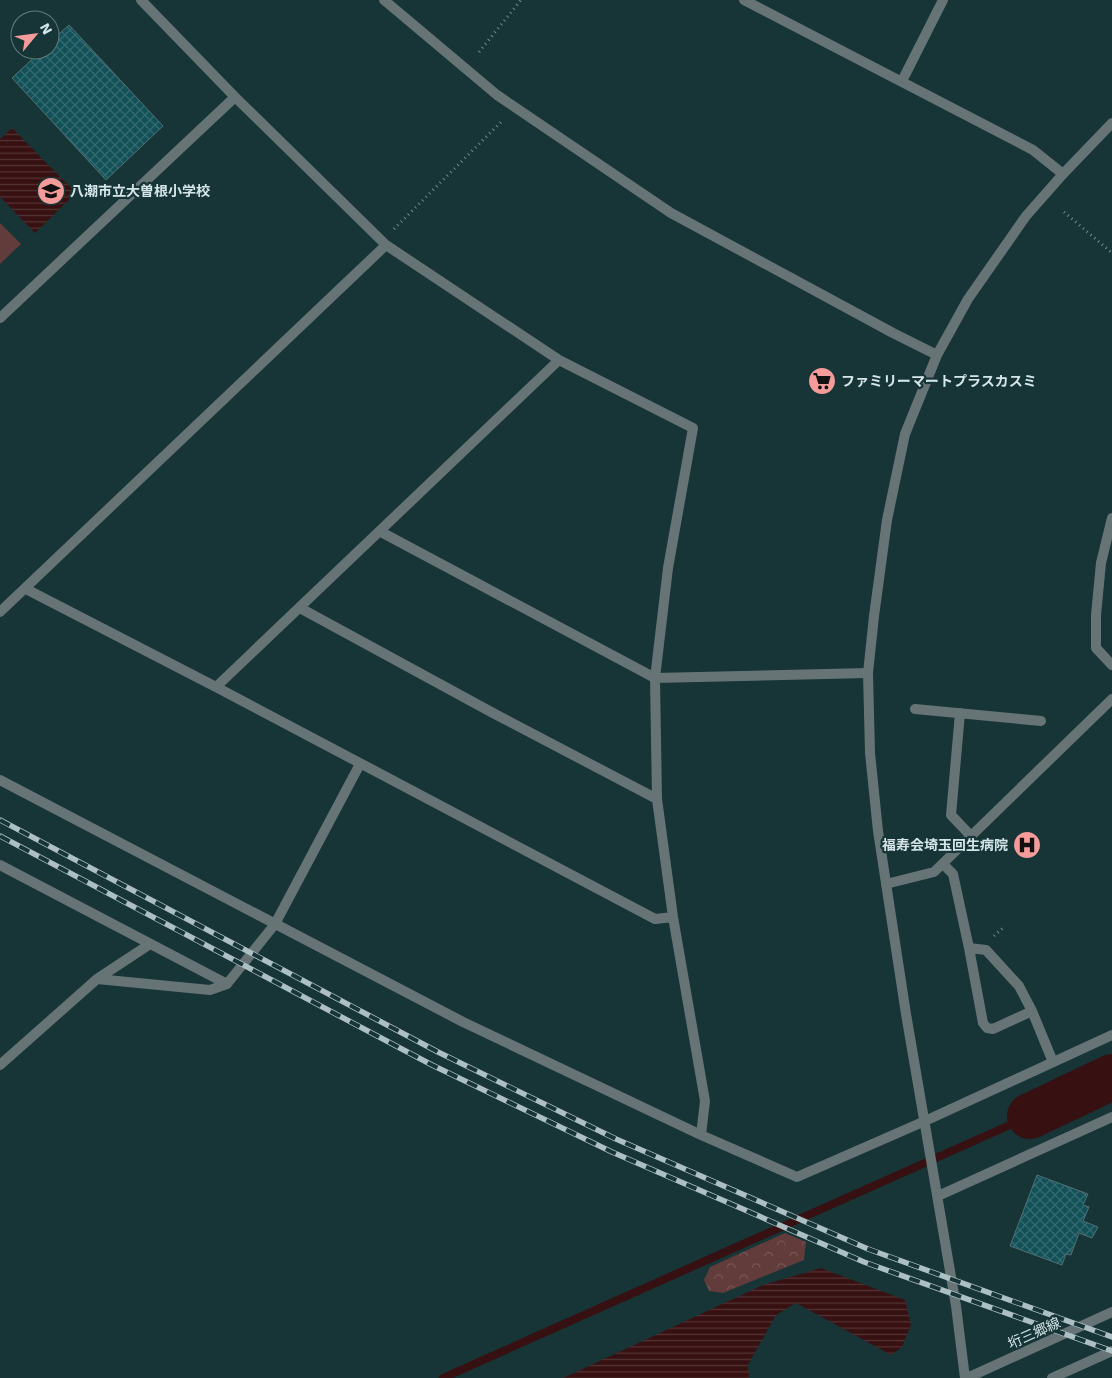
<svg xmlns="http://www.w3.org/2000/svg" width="1112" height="1378" viewBox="0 0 1112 1378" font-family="'Work Sans','Noto Sans JP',sans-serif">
  <defs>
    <pattern id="forest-crowns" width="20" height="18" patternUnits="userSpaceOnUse" patternTransform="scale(1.25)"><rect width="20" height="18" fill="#623b3b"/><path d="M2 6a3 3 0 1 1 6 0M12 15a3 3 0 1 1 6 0" fill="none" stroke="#785757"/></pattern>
    <pattern id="water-rules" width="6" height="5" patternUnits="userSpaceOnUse" patternTransform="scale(1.25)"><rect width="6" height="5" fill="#371112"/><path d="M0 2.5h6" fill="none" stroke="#533434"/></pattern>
    <pattern id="building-cross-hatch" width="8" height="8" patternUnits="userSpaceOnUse" patternTransform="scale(1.25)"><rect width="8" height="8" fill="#125158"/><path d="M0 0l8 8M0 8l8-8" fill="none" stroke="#346a70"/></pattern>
  </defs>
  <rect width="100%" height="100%" fill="#173437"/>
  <path fill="url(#forest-crowns)" d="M785,1233L806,1242L804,1260L723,1293L709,1291L704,1280L710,1267Z"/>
  <path fill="#623b3b" d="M0,223L21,244L0,264Z"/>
  <path fill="url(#water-rules)" d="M12,128L76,193L35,233L0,197V139Z
    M821,1268L905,1300L911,1325L902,1347L891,1355L796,1303L776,1315L748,1365L749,1378H563L763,1285Z"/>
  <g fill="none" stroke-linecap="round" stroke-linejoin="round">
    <path stroke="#371112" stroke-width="8" d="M443,1378L1030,1116"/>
    <path stroke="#371112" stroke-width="46" d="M1030,1116L1112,1077"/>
  </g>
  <path fill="url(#building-cross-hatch)" stroke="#516f73" d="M69,25L163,126L106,180L12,78L42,50H50V42Z
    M1037,1175L1088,1194L1083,1205L1089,1207L1083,1221L1098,1227L1092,1238L1079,1233L1071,1255L1066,1254L1062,1265L1010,1246Z"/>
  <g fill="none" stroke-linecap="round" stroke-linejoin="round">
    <path stroke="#728a8c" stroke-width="3" stroke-dasharray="1 4" stroke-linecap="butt" d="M479,52L521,0
      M1064,212L1112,253
      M394,229L502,121
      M994,936L1005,926"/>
    <path stroke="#677476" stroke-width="10" d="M915,709L1041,721
      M960,713L951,815L971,836
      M943,864L953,874L969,948
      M1032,1011L993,1029L987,1028L983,1023L969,948L986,950L1019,986L1032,1011L1053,1062"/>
    <path stroke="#677476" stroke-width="10" d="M141,0L235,97L386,245L559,360L693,428L668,568L655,678L657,799L673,917L705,1101L701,1135
      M744,0L1033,150L1063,174
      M902,81L943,0
      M0,318L235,97
      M1112,518L1101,563L1096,615V648L1112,665
      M381,532L655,678L868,673
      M26,589L216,687L655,919L673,917
      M300,608L493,713L657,799
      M0,612L386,245
      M216,687L559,360
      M0,780L463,1022L701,1135L797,1177L925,1121L1112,1035
      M0,865L227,984L275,924L360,764
      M886,884L934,872L1112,699
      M97,979L210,990L227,984
      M0,1065L97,979L150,944
      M938,1196L1112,1117"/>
    <path stroke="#677476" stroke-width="10" d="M384,0L497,95L671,213L893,333L937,355
      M965,1378L956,1306L906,1014L878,831L870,753L868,673L874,616L887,520L905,434L937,355L968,299L1026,216L1063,174L1112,123
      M967,1378L1112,1312
      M1052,1378L1112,1351"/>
    <g stroke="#acbfc2" stroke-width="5.5">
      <path id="rail" d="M0,820L438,1052L616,1139L868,1249L1112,1337
        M0,836L432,1065L612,1152L864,1262L1112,1351"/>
    </g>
    <use href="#rail" stroke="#173437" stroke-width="4" stroke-dasharray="11" stroke-linecap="butt"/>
  </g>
  <defs>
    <g id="school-disc" transform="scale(1.4375)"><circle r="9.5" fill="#f59b9a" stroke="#173437"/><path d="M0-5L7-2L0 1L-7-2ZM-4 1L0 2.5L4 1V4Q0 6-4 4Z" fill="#111"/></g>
    <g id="supermarket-disc" transform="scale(1.4375)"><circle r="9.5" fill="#f59b9a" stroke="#173437"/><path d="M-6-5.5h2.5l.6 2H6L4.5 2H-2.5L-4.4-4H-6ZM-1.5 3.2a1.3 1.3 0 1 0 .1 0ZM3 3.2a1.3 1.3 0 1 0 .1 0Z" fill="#111"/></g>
    <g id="hospital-disc" transform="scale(1.4375)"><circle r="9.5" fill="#f59b9a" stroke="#173437"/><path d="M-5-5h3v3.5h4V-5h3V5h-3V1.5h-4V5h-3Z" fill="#111"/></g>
  </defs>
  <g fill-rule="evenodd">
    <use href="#school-disc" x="51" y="191"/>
    <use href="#supermarket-disc" x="822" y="381"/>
    <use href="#hospital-disc" x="1027" y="845"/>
  </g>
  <g text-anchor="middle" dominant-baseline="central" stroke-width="4.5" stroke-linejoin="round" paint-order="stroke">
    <g font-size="14" font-weight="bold" fill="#d5e6e8" stroke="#173437" text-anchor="start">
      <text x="70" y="191">八潮市立大曽根小学校</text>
      <text x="841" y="381">ファミリーマートプラスカスミ</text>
      <text x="1008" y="845" text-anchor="end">福寿会埼玉回生病院</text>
    </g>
    <g font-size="14" fill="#d5e6e8" stroke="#173437">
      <text transform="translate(1034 1333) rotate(-24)">垳三郷線</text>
    </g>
  </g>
  <g transform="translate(35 35) rotate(61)"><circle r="24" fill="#173437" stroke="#637b7e"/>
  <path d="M0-4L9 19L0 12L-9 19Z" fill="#f59b9a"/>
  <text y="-8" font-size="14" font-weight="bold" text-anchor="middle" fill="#d5e6e8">N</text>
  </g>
</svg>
